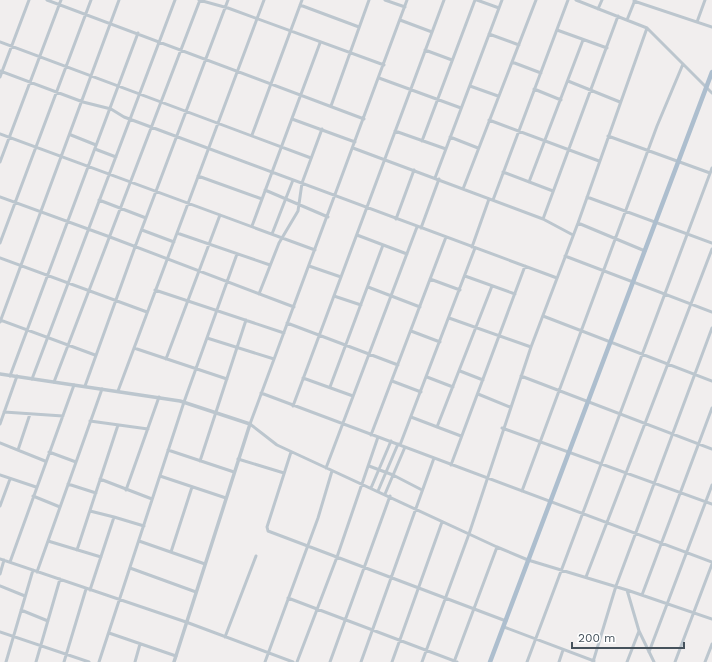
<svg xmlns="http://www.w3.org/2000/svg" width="712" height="662" viewBox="0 0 712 662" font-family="'Work Sans',sans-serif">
  <rect width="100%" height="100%" fill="#f1eeee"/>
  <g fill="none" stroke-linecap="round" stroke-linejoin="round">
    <path stroke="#bcc6ce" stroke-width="3" d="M47,0L364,119
      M199,0L228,8L384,65
      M385,0L405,7
      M407,0L250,424L277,445L497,547L528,560L627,590L639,631L654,662
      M477,0L499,8
      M576,0L647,28L712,93
      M634,1L712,27
      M300,5L359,27
      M598,9L602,0
      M400,20L432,32
      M627,20L635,0
      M697,22L705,0
      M557,30L607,48
      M489,34L519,45
      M0,42L311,158
      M425,50L452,60
      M512,62L541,73
      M0,71L83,102L111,109L124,117L151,127L557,278
      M0,77L29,0
      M379,78L461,108
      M568,81L620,102
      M470,86L498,96
      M534,89L561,100
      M331,106L369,0
      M292,119L355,142
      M489,120L599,161
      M395,131L446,149
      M0,134L315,250
      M71,135L96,145
      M252,135L302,0
      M608,136L710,173
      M450,137L478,148
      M422,141L475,0
      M353,148L543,219L573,235
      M95,149L116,157
      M0,162L61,0
      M503,172L553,191
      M198,176L262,199
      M435,178L502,0
      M529,182L583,40
      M463,189L536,0
      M265,190L328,217
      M0,197L110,237L294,307
      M587,197L712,243
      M99,200L146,218
      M493,200L568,0
      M396,219L414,170
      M543,219L618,16
      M578,223L645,251
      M252,226L320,43
      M421,228L439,179
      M142,230L174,242
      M177,233L270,265
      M272,234L293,180
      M357,235L407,254
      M0,243L91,0
      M472,247L489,199
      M565,256L712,312
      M0,258L147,312
      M309,266L341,277
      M465,276L515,294
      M430,279L460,290
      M368,287L420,307
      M155,290L284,333
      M259,294L279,243L298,211L302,183L322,129
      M334,296L361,305
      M543,316L712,381
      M449,318L531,347
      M0,320L95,355
      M0,322L119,0
      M287,323L398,365
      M411,331L440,342
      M207,338L274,359
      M134,348L227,379
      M166,359L220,215
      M460,371L483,380
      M10,376L138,33
      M521,376L712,449
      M427,377L453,387
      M303,378L353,396
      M32,379L175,0
      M392,381L421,392
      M54,382L200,0
      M85,386L135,247L228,0
      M330,387L383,245
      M118,391L264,0
      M261,393L712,562
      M478,394L510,407
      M293,406L444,0
      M4,412L63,416
      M411,417L461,436
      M90,421L148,429
      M0,424L17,376
      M437,427L492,286
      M502,428L712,504
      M371,435L446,237
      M0,443L45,461
      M400,445L475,248
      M18,450L30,414
      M168,450L234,472
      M49,452L76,462
      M291,452L267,527L268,531L506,621
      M238,459L284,473
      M200,461L246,320
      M451,465L525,266
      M369,466L393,475L422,490
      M326,468L417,227
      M0,475L36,487
      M160,476L226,498
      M100,479L152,499
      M68,484L96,493
      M371,488L391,441
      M126,490L159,397
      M378,491L398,444
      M522,491L657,126L683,64
      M385,494L405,447
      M33,496L60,507
      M0,506L10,479
      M90,511L114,517
      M48,541L101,557
      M139,541L205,564
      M77,550L118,425
      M171,552L192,487
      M0,559L186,622L293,662
      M10,562L74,385
      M130,568L196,592
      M37,572L102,389
      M0,574L4,560
      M586,577L712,249
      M0,586L25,596
      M90,590L114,517L144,526
      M627,590L712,619
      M642,595L712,408
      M288,598L457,662
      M21,610L48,621
      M504,627L594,661
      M0,632L89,662
      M109,633L176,656
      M225,637L256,556
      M649,652L712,485
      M6,662L33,570
      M36,662L60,579
      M64,662L86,589
      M99,662L184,402L237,254
      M135,662L140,644
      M265,662L318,518L332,471
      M297,662L337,557L378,437
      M330,662L390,496
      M361,662L434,458
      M392,662L442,522
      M422,662L469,534L531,347L578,223L647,28
      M454,662L497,547
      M527,662L712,168
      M559,662L563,650
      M593,662L616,586L712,328
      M627,662L639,631
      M675,662L712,564
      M705,662L712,644"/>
    <path stroke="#bcc6ce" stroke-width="3.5" d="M0,374L180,401L250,424L174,662"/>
    <path stroke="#adbece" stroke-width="4.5" d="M490,662L712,72"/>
  </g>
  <path d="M572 642v6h112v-6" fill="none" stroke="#46525c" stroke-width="2"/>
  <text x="578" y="642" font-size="12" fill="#46525c" stroke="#ffffff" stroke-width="3" paint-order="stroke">200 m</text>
</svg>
